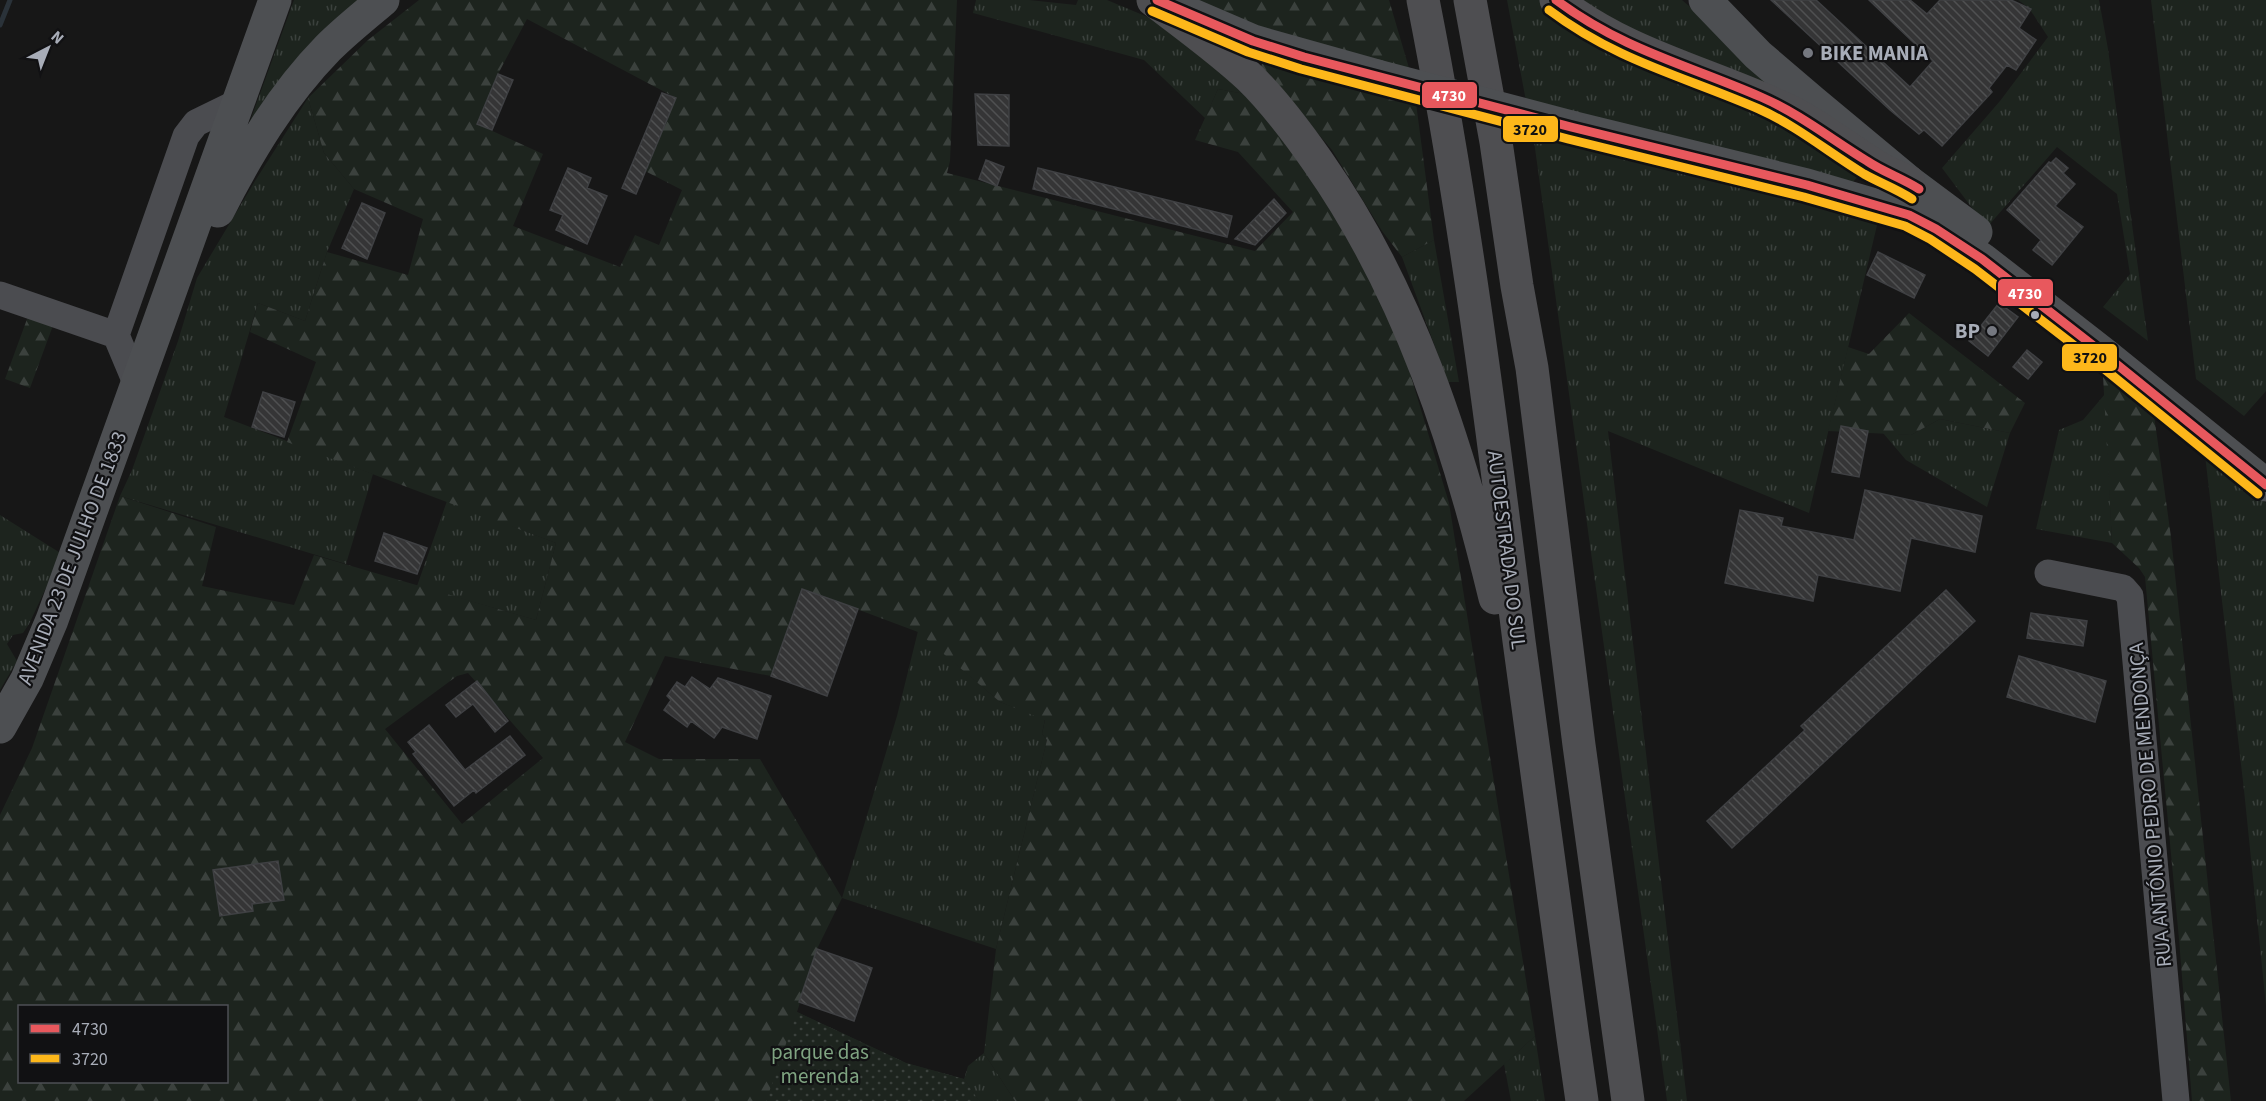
<svg xmlns="http://www.w3.org/2000/svg" width="2266" height="1101" viewBox="0 0 2266 1101" font-family="'Source Sans 3',sans-serif">
  <defs>
    <pattern id="grass-tufts" width="24" height="20" patternUnits="userSpaceOnUse" patternTransform="scale(1.5)"><rect width="24" height="20" fill="#1d241e"/><path d="M3 7l-1-3M5 7V3M7 7l1-3M15 17l-1-3M17 17v-4M19 17l1-3" fill="none" stroke="#3b413d"/></pattern>
    <pattern id="forest-firs" width="22" height="20" patternUnits="userSpaceOnUse" patternTransform="scale(1.5)"><rect width="22" height="20" fill="#1d241e"/><path d="M5 1l3.5 6h-7zM16 11l3.5 6h-7z" fill="#3b413d"/></pattern>
    <pattern id="park-dots" width="8" height="8" patternUnits="userSpaceOnUse" patternTransform="scale(1.5)"><rect width="8" height="8" fill="#1d241e"/><path d="M2 2h.1M6 6h.1" fill="none" stroke="#3b413d" stroke-width="1.8" stroke-linecap="round"/></pattern>
    <pattern id="building-back-hatch" width="6" height="6" patternUnits="userSpaceOnUse" patternTransform="scale(1.5)"><rect width="6" height="6" fill="#353536"/><path d="M-1 5l2 2M0 0l6 6M5-1l2 2" fill="none" stroke="#4f5051"/></pattern>
  </defs>
  <rect width="100%" height="100%" fill="#171717"/>
  <path fill="url(#grass-tufts)" d="M294,0H372L241,146Z
    M976,0H1029L1076,5L1078,0H1107L1162,23L1250,95L1218,89L1205,118L1144,60L973,13Z
    M1507,0H1540L1790,118L1865,169L1850,185L1526,101Z
    M1576,0H1682L1755,64L1803,101L1647,42Z
    M2018,0H2099L2108,49L2148,341L2103,307L2130,274L2117,194L2057,147L1989,225L1972,208L1942,168L2000,101L2048,37L2029,8Z
    M2151,0H2266V391L2244,416L2196,379Z
    M308,98L324,153L354,189L327,252L305,321L258,303L224,417L373,474L346,564L120,496L132,470L178,341L197,278L255,181Z
    M1533,134L1878,221L1809,513L1608,431L1687,1101H1667Z
    M1434,240L1459,382H1448L1402,257Z
    M2105,394L2112,543L2036,529L2059,430L2083,420Z
    M1940,419L2010,433L1987,507L1906,460L1883,433L1911,435Z
    M2205,455L2266,503V1006L2244,790Z
    M447,501L556,543L536,620L417,586Z
    M0,515L62,554L29,624L23,633L13,635L7,644L17,661L0,690Z
    M918,631L1000,702L1045,719L1042,734L1047,740L996,949L842,898L897,716Z
    M1535,1036L1545,1101H1511L1504,1064Z
    M984,1053L1015,1101H979L964,1079L968,1066Z"/>
  <path fill="url(#forest-firs)" fill-rule="evenodd" d="M419,0H957L950,161L947,173L1255,251L1293,212L1238,152L1195,140L1218,89L1250,95L1338,209L1398,333L1449,503L1535,1036L1464,1101H1015L984,1053L996,949L1047,740L1042,734L1045,720L1000,702L918,632L803,589L771,676L665,656L625,742L659,759H760L842,898L817,949L797,1012L906,1063L964,1079L979,1101H0V815L32,748L120,496L216,527L202,586L294,605L314,555L536,620L556,543L287,442L316,362L250,332L258,303L305,321L327,252L408,275L423,219L354,189L324,153L308,98L368,40ZM527,19L676,98L645,171L682,190L659,245L635,235L620,267L513,226L543,154L477,124L498,74ZM468,673L543,758L462,824L385,729L457,676ZM20,1006H226V1082H20Z
    M1192,0H1389L1409,68L1242,26Z
    M1264,58L1416,103L1434,240L1402,257L1382,231L1332,150L1261,67Z
    M30,311L55,320L30,388L5,379Z
    M1909,313L2025,403L2010,433L1940,419L1911,435L1828,431L1848,347L1869,354Z
    M2103,375L2154,415L2171,537L2231,1101H2192L2179,939L2145,577L2139,568L2112,543Z"/>
  <path fill="url(#park-dots)" d="M797,1012L906,1063L964,1079L979,1101H766Z"/>
  <g fill="none" stroke-linecap="round" stroke-linejoin="round">
    <path stroke="#2a3239" stroke-width="5" d="M0,25L10,0"/>
  </g>
  <path fill="url(#building-back-hatch)" stroke="#3f4043" stroke-width="1.5" d="M1771,0H1816L1910,87L1933,61L1869,0H1910L1927,14L1940,0H2011L2031,9L2019,28L2036,40L2016,70L2007,65L1989,88L1992,92L1942,146L1924,130L1919,134L1890,110Z
    M498,74L513,80L492,130L477,124Z
    M662,93L676,98L636,194L622,188Z
    M975,94L1009,95V146L978,145Z
    M2056,158L2068,168L2063,173L2075,184L2055,206L2083,227L2052,265L2033,250L2041,240L2007,210L2049,162L2051,163Z
    M986,160L1004,167L997,186L979,179Z
    M568,168L591,178L587,188L607,196L587,244L556,230L563,215L550,210Z
    M1038,168L1232,216L1227,237L1033,189Z
    M1274,199L1286,213L1255,245L1235,239Z
    M362,203L385,213L367,259L342,248Z
    M1878,252L1925,275L1914,298L1867,275Z
    M1999,303L2018,317L1988,356L1969,341Z
    M2027,350L2042,362L2028,379L2013,367Z
    M263,392L295,402L284,437L252,427Z
    M1841,426L1868,431L1859,477L1832,472Z
    M1865,490L1982,516L1975,552L1911,538L1900,591L1818,575L1813,601L1725,583L1740,510L1783,518L1781,526L1854,540Z
    M384,533L427,548L417,574L375,561Z
    M802,589L858,609L827,696L771,676Z
    M1946,590L1975,621L1732,848L1707,821L1805,730L1801,726Z
    M2031,613L2087,621L2083,646L2027,638Z
    M2019,656L2106,681L2095,722L2007,697Z
    M692,677L710,689L718,678L771,696L757,739L722,727L714,738L691,721L687,727L664,710L671,700L667,696L677,682L685,687Z
    M477,681L508,721L495,732L473,704L456,717L446,705Z
    M429,725L465,770L510,736L525,755L476,793L474,790L454,806L413,754L416,752L408,742Z
    M278,861L284,900L252,904L253,911L220,916L213,870Z
    M817,949L872,968L854,1021L799,1002Z"/>
  <g fill="none" stroke-linecap="round" stroke-linejoin="round">
    <path stroke="#4b4c50" stroke-width="27" d="M0,295L116,335
      M137,385L116,335L186,136L196,123L239,102
      M2048,573L2123,588L2130,596L2176,1101"/>
    <path stroke="#4d4f52" stroke-width="33" d="M1705,0L1758,55L1813,102L1909,182L1976,232
      M1167,4L1253,41L1377,76
      M1571,127L1807,185L1909,215L1936,229L1982,259L2104,354L2266,485
      M218,211C248,152 282,95 328,48C345,31 365,15 383,0
      M0,727L27,679L52,620L275,0"/>
    <path stroke="#4e4e51" stroke-width="33" d="M1153,0C1185,25 1219,49 1249,77C1275,102 1297,132 1318,162C1409,292 1458,444 1495,598
      M1423,0C1465,212 1492,427 1519,641C1539,795 1560,948 1582,1101
      M1470,0L1496,142L1517,286L1532,368L1579,745L1628,1101
      M1556,0C1623,54 1706,72 1783,108C1816,123 1845,147 1876,166C1887,173 1898,177 1909,182"/>
    <path stroke="#4d4f52" stroke-width="33" d="M1377,76L1571,127"/>
    <g stroke="#111113" stroke-width="14">
      <path id="bus-1" d="M1157,0L1253,41L1304,57L1571,127L1807,185L1909,215L1936,229L1982,259L2104,354L2266,485
        M1556,0C1623,50 1688,65 1761,97C1800,114 1831,139 1867,161C1883,172 1902,178 1919,189"/>
    </g>
    <g stroke="#111113" stroke-width="14">
      <path id="bus-2" d="M1549,10C1617,61 1683,76 1759,109C1797,126 1828,152 1864,174C1880,183 1897,189 1912,199
        M1152,11L1248,52L1301,69L1568,139L1804,197L1905,226L1930,239L1975,269L2097,363L2258,494"/>
    </g>
    <use href="#bus-1" stroke="#e8585d" stroke-width="9"/>
    <use href="#bus-2" stroke="#fdb71a" stroke-width="9"/>
  </g>
  <g fill="#757880" stroke="#111113" stroke-width="2">
    <circle cx="1808" cy="53" r="6"/>
    <circle cx="1992" cy="331" r="6"/>
  </g>
  <circle fill="#a8adb8" stroke="#111113" stroke-width="2" cx="2035" cy="315" r="5"/>
  <g text-anchor="middle" dominant-baseline="central" stroke-width="4.5" stroke-linejoin="round" paint-order="stroke">
    <g font-size="21" font-weight="bold" fill="#a8adb8" stroke="#111113" text-anchor="start">
      <text x="1820" y="53">BIKE MANIA</text>
      <text x="1980" y="331" text-anchor="end">BP</text>
    </g>
    <g font-size="21" fill="#a8adb8" stroke="#111113">
      <text transform="translate(1507 550) rotate(83)">AUTOESTRADA DO SUL</text>
      <text transform="translate(72 558) rotate(-69)">AVENIDA 23 DE JULHO DE 1833</text>
      <text transform="translate(2150 805) rotate(-95)">RUA ANTÓNIO PEDRO DE MENDONÇA</text>
    </g>
    <g font-size="21" fill="#7fa381" stroke="#111113">
      <text x="820" y="1052">parque das<tspan x="820" dy="24">merenda</tspan></text>
    </g>
  </g>
  <g stroke="#111113" stroke-width="2">
    <rect x="1421" y="81" width="57" height="28" rx="6" fill="#e8585d"/>
    <rect x="1502" y="115" width="57" height="28" rx="6" fill="#fdb71a"/>
    <rect x="1997" y="278" width="57" height="29" rx="6" fill="#e8585d"/>
    <rect x="2061" y="343" width="57" height="29" rx="6" fill="#fdb71a"/>
  </g>
  <g font-size="16" text-anchor="middle" font-weight="bold" fill="#fff">
    <text x="1449" y="101">4730</text>
    <text x="2025" y="299">4730</text>
  </g>
  <g font-size="16" text-anchor="middle" font-weight="bold" fill="#111">
    <text x="1530" y="135">3720</text>
    <text x="2090" y="363">3720</text>
  </g>
  <rect x="18" y="1005" width="210" height="78" fill="#111113" stroke="#4d4f55" stroke-width="1.5"/>
  <rect x="30" y="1024" width="30" height="9" fill="#e8585d" stroke="#4d4f55" stroke-width="1.5"/>
  <text x="72" y="1035" font-size="18" fill="#a8adb8">4730</text>
  <rect x="30" y="1054" width="30" height="9" fill="#fdb71a" stroke="#4d4f55" stroke-width="1.5"/>
  <text x="72" y="1065" font-size="18" fill="#a8adb8">3720</text>
  <g transform="translate(48 48) rotate(42)" stroke="#111113" stroke-width="4.5" paint-order="stroke">
  <path d="M0-4.5L10 22L0 15L-10 22Z" fill="#a8adb8"/>
  <text y="-9" font-size="16" font-weight="bold" text-anchor="middle" fill="#a8adb8">N</text>
  </g>
</svg>
